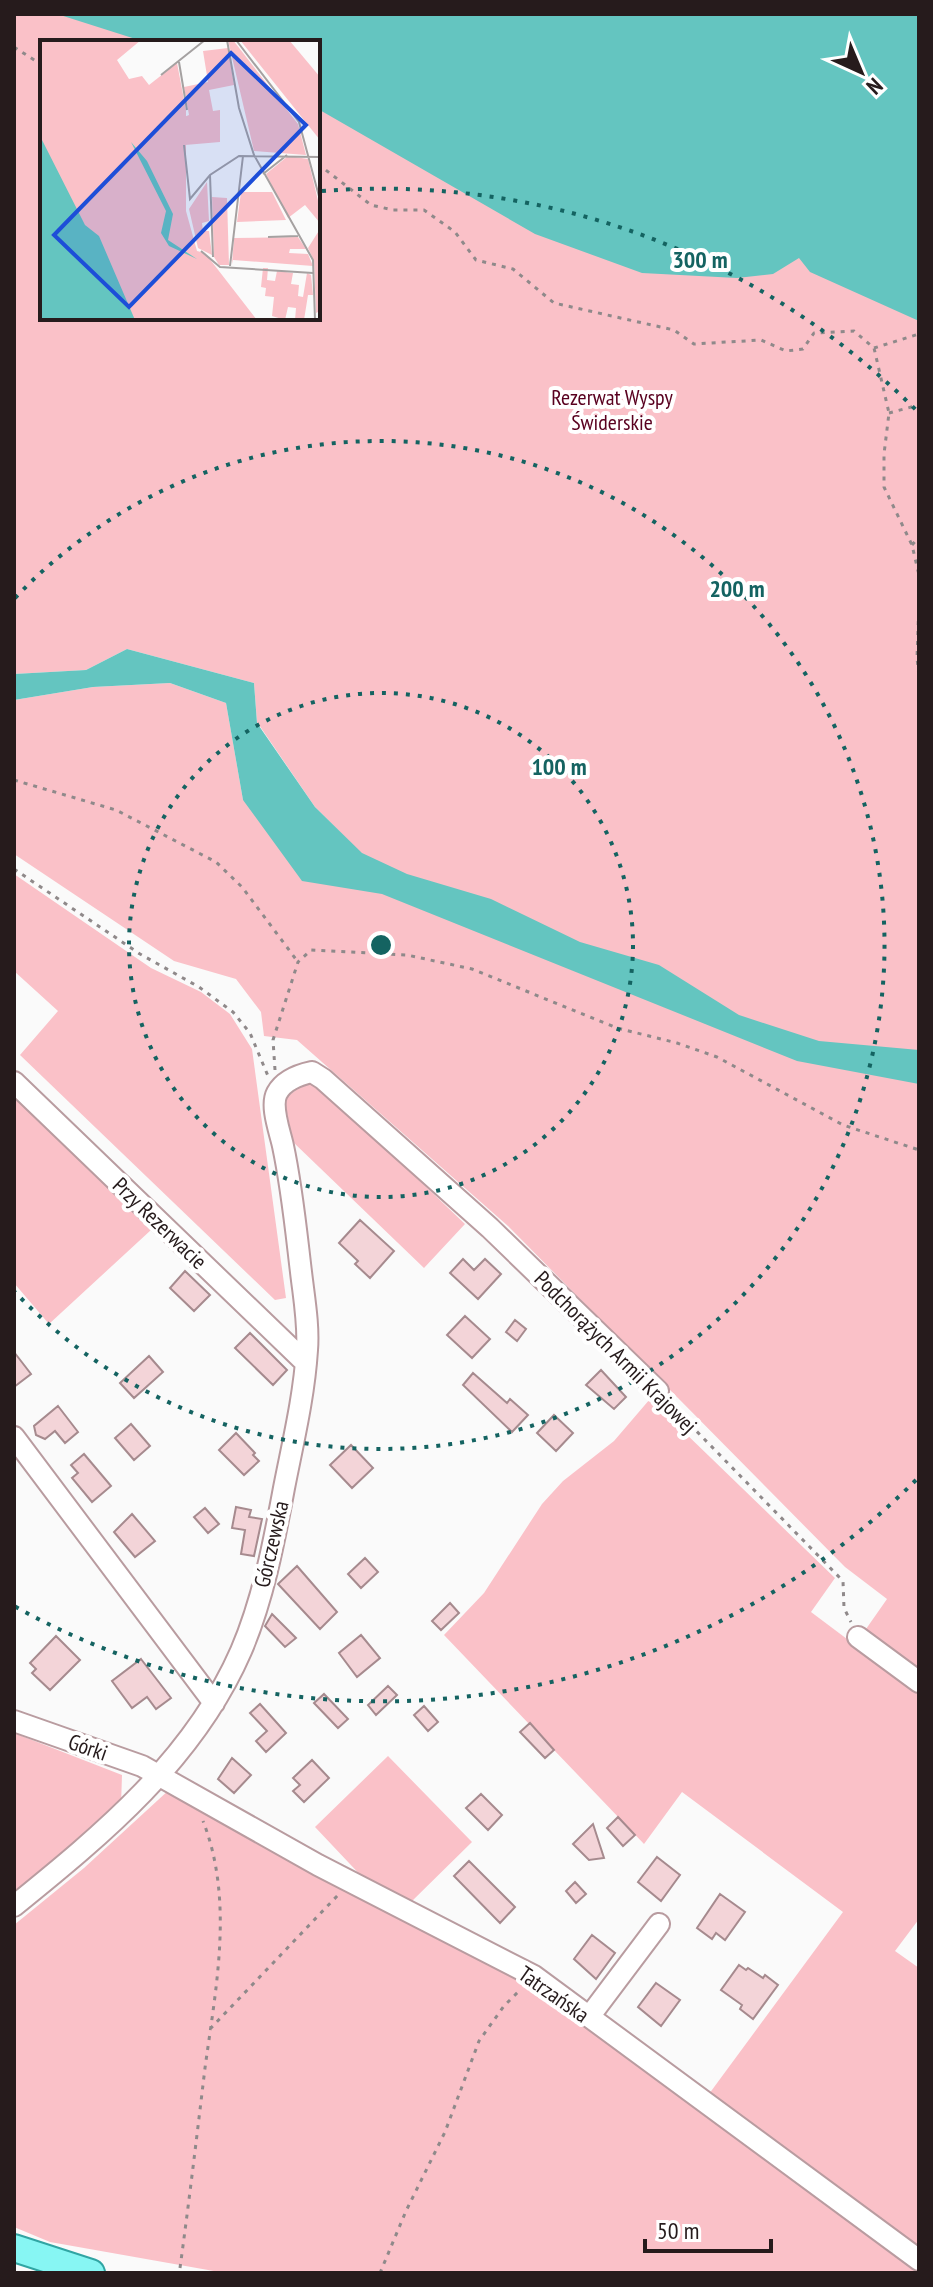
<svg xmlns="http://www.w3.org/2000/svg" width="933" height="2287" viewBox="0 0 933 2287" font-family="'PT Sans Narrow',sans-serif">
  <rect width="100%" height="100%" fill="#fafafa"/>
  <path fill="#fac1c8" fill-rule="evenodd" d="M14,14H919V1668L866,1629L887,1599L845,1567L508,1226L297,1040L264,1036L261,1012L236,979L174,961L14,854V700L93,687L170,683L226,703L243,800L358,850L315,807L257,722L254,683L127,649L86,670L14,674ZM42,42H318V318H42Z
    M14,874L151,968L201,992L230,1014L252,1049L286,1298L275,1300L20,1055L58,1011L14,971Z
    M312,1078L465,1224L424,1268L293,1142L284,1099Z
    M14,1096L151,1230L49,1324L14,1283Z
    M650,1399L835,1578L811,1612L919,1693V1919L895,1951L919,1968V2250L709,2094L843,1912L682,1792L644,1844L444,1635L484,1593L542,1504L563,1481L614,1441Z
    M14,1733L122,1775L121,1806L14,1900Z
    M388,1756L472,1842L410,1903L366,1881L315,1827Z
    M170,1789L535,1986L919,2266V2273H225L50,2242L14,2227V1925L84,1868Z"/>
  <path fill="#64c5c0" d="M57,14H919V321L810,272L799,258L773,274L737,278L642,273L535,234L318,109V42H145Z
    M127,649L254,683L257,723L315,807L362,853L407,874L491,899L580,942L659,965L739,1015L819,1041L919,1050V1084L797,1061L382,894L302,881L243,800L226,703L170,683L93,687L14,700V674L86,670Z"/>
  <path fill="#f3d4d8" stroke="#a68a8e" stroke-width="2" d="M360,1220L394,1251L370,1278L355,1264L358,1261L339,1243Z
    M463,1259L474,1270L485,1259L501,1274L478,1299L450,1273Z
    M185,1271L210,1295L194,1311L170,1288Z
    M465,1316L490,1339L472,1358L447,1335Z
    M515,1320L526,1329L517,1341L506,1332Z
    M250,1333L287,1370L273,1385L235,1348Z
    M14,1352L31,1374L14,1387Z
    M149,1356L163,1372L134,1398L120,1383Z
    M601,1370L626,1397L614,1409L586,1385Z
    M473,1373L507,1403L510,1399L528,1415L512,1432L463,1385Z
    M58,1406L78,1432L65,1443L55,1431L45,1439L36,1435L34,1426Z
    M554,1415L573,1433L556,1451L537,1433Z
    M131,1424L150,1446L134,1460L115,1438Z
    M236,1433L255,1453L253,1455L259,1461L244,1475L219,1450Z
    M351,1445L373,1468L352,1488L330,1465Z
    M84,1454L111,1486L92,1502L72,1478L78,1473L71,1465Z
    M236,1507L251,1510L249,1517L262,1519L254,1556L241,1554L245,1530L232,1528Z
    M205,1508L219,1524L208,1533L194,1517Z
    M132,1514L155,1541L135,1557L114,1532Z
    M365,1558L378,1572L361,1588L348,1574Z
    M297,1566L337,1612L320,1629L278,1584Z
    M450,1603L459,1613L441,1630L432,1621Z
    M272,1614L296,1638L285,1647L265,1626Z
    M361,1635L380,1658L357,1677L339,1653Z
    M56,1636L80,1660L50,1690L32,1673L36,1669L30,1663Z
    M141,1659L171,1698L156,1709L147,1697L132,1708L112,1681Z
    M388,1686L397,1695L376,1715L368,1705Z
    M324,1694L348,1719L338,1728L314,1703Z
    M260,1704L286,1733L266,1752L256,1741L267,1731L250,1713Z
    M424,1706L438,1722L428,1731L414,1715Z
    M530,1723L554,1750L545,1758L520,1732Z
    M232,1758L251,1775L234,1793L218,1779Z
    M312,1760L329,1778L304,1802L293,1791L300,1785L293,1778Z
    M481,1794L502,1815L488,1830L466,1808Z
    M618,1817L635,1835L623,1846L607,1828Z
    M593,1824L604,1858L589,1860L573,1844Z
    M657,1857L680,1875L661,1901L638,1882Z
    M469,1861L515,1907L500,1923L454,1876Z
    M575,1882L586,1894L576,1903L566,1891Z
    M720,1894L745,1912L725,1940L716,1933L712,1939L697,1928Z
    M592,1935L615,1953L596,1979L574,1959Z
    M739,1965L746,1970L748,1968L763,1978L765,1975L778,1985L753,2019L740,2009L742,2005L721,1990Z
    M656,1983L680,2000L661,2026L638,2007Z"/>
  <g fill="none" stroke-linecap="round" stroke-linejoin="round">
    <g stroke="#b99ca0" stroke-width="24">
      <path id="minor" d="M14,1082L306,1363
        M14,1437L214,1703
        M858,1637L919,1682
        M14,1721L142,1766L318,1865L534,1976L919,2260
        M14,1906C103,1834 194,1759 241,1651C263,1600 274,1542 284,1488C293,1442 304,1397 307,1350C309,1325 304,1298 301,1272C296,1230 292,1188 283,1146C280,1132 270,1106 277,1093C284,1080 298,1075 312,1072L323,1079L490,1228L658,1391
        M589,2017L659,1924"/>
    </g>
    <g stroke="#31a5a3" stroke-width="30">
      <path id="major" d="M14,2248L91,2273"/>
    </g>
    <path stroke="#8f898a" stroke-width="3" stroke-dasharray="4 6" stroke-linecap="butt" d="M14,47L42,65
      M318,164L371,205L393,210H424L455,232L476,260L513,269L554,303L674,330L694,344L761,340L786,351L803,349L814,333L854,331L874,348L889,413L884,454V487L912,545L919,575
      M874,348L919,334
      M889,413L919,405
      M912,545L919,537
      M919,601L917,658L919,676
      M14,780L116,810L216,862L242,887L298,962
      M14,869L140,954L199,987L233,1012L250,1033L268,1076
      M275,1070L273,1040L298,962L311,950L407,955L472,969L617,1028L677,1043L717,1057L843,1125L919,1150
      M669,1403L843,1581L844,1608L851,1622
      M210,2029L338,1895
      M180,2268C189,2202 197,2135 205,2068C216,1987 234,1900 203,1821
      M380,2273L406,2211L445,2132L479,2041L504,2006L520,1990"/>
    <use href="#minor" stroke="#fff" stroke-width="20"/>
    <use href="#major" stroke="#87f6f3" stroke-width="26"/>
  </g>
  <g fill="none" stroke="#146361" stroke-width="4" stroke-dasharray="4 8">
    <circle cx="381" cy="945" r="252"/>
    <path d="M15 598A504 504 0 1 1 15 1292"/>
    <path d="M916 1480A756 756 0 0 1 14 1606M322 191A756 756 0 0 1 916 410"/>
  </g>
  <g text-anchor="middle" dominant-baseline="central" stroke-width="8" stroke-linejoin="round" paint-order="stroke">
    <g font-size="22" fill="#59001f" stroke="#fff">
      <text x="612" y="397">Rezerwat Wyspy<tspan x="612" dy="25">Świderskie</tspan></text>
    </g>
    <g font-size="22" fill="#261b1c" stroke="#fff">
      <text transform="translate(160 1223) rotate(44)">Przy Rezerwacie</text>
      <text transform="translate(616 1352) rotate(45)">Podchorążych Armii Krajowej</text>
      <text transform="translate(271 1544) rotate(-77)">Górczewska</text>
      <text transform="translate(88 1747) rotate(19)">Górki</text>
      <text transform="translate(554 1994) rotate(35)">Tatrzańska</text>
    </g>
  </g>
  <g transform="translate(40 40)">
    <rect width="280" height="280" fill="#fafafa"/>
    <path d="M0,0H101L77,20L89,39L102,36L109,45L137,23L146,70V171L157,211L165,213L217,280H0ZM188,0H193L258,84L266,115L214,111ZM200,0H249L270,25L280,37V100ZM188,8L194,45L169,50L173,71L180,70V102L145,105L144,77L149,75L144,47L168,42L163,11ZM248,116L268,119L280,169V183L265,165L248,178L226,134ZM167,142L169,181L162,183L163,191H169L172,215L158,208L149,169ZM201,152H232L246,180L197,182ZM172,157L187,158L189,225H179L174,217ZM280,189V271L276,273L274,221L268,208ZM258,197L266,209H250L249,213L268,214L273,226L193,220L192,224L194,198ZM223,228H228L227,240L235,241L237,231L253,233L251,244L259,245L258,256L263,257L267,233L271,235L273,255H268L264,280H255L256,268L248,267L245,280L232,276L234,257L225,256L226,248L221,247Z" fill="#fac1c8"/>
    <path d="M0,96L45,185L59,196L95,280H0ZM91,102L107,121L133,174L128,200L157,219L129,206L121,193L126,171Z" fill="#64c5c0"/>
    <path fill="none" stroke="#a5a1a1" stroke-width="2" d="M187,0L199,68L214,115L273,220L275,280M196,0L259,82L280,160M139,22L147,70M121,35L165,0M144,105L150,159L170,135L199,116L280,117M223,134L247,115M170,135L173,217M228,197L258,196M161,211L180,227L273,233M190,226L203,116"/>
    <path fill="#1d4ed8" fill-opacity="0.15" stroke="#1d4ed8" stroke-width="4" d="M191,13L266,85L89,267L14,195Z"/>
    <rect width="280" height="280" fill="none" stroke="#261b1c" stroke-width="4"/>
  </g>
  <circle cx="381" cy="945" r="12" fill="#146361" stroke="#fff" stroke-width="4"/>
  <g font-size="24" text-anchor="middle" font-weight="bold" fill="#146361" stroke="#fff" stroke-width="8" stroke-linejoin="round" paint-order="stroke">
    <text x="700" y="268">300 m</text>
    <text x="737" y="597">200 m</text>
    <text x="559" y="775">100 m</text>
  </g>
  <rect width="933" height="2287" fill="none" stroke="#261b1c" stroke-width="32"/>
  <g transform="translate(861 72) rotate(136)" stroke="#ffffff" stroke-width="6" paint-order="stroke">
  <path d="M0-6L14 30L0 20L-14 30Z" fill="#261b1c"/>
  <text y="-12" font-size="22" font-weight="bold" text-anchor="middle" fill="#261b1c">N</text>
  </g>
  <path d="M645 2239v12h126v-12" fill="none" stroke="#261b1c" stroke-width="4"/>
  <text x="657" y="2239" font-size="24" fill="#261b1c" stroke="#ffffff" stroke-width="6" paint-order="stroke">50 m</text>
</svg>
